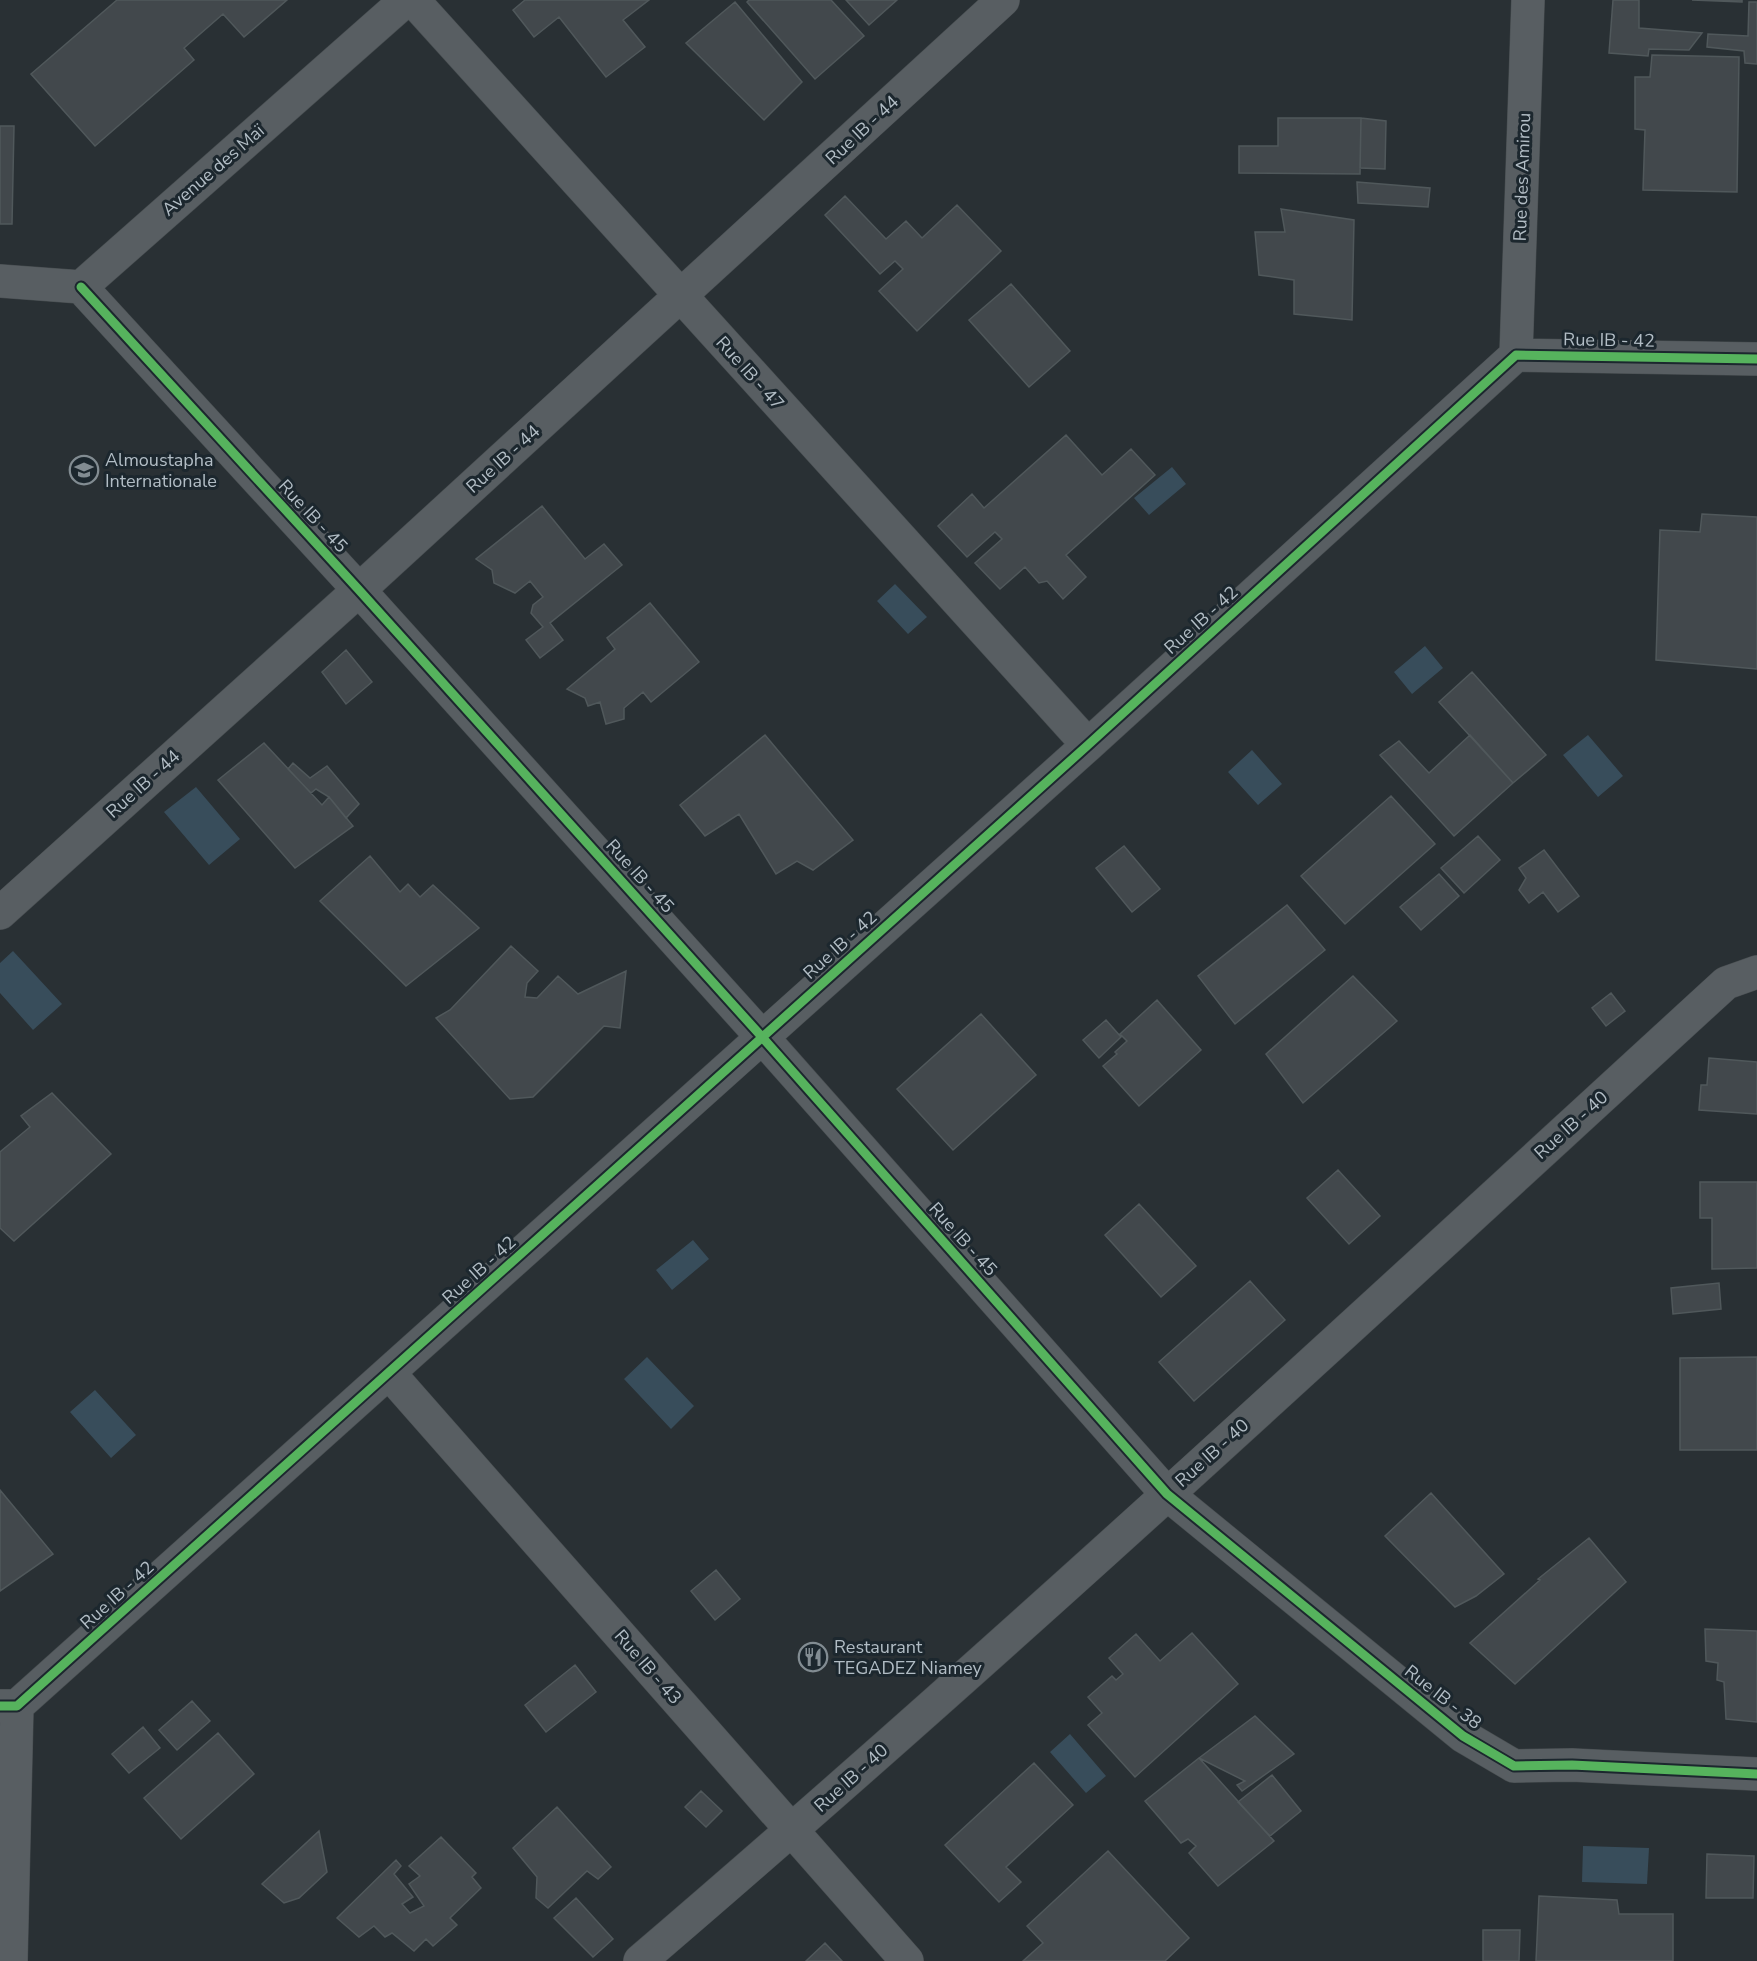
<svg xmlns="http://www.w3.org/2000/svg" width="1757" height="1961" viewBox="0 0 1757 1961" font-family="'Nunito Sans',sans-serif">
  <rect width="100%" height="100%" fill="#293034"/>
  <path fill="#384d5b" d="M1172,467L1186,484L1149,515L1134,498Z
    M895,584L927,617L908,634L877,601Z
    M1425,646L1443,668L1412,694L1394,672Z
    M1588,735L1623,776L1598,797L1563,755Z
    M1252,750L1282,784L1258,805L1228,772Z
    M196,787L240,839L209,865L164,812Z
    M13,951L62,1004L33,1030L0,993V963Z
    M693,1240L709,1259L672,1290L656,1270Z
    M647,1357L694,1406L671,1429L624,1379Z
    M95,1390L136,1435L111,1458L70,1412Z
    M1070,1734L1106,1776L1086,1793L1050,1752Z
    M1583,1846L1649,1848L1647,1884L1582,1882Z"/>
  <path fill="#42484c" stroke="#50585b" stroke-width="1.5" d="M117,0H287L244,37L223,14L184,48L194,60L95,146L31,74Z
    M525,0H649L623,20L645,47L606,77L559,17L534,37L513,10Z
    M749,0H831L864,36L815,79L747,2Z
    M846,0H897L869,25Z
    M1613,0H1639V28L1702,33L1689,50L1649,49L1648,56L1609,53Z
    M1692,0H1742V2Z
    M735,2L802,82L764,120L686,43Z
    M1749,2H1757V64L1745,63L1744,51L1707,47L1708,34L1748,36Z
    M1652,55L1739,57L1737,192L1643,190L1645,130L1635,129V77H1650Z
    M1278,118H1361L1360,174L1239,173V146H1278Z
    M1361,118L1386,121L1385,169L1360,168Z
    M0,126H14L12,224H0Z
    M1357,182L1430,188L1428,207L1358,203Z
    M845,196L886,239L906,221L922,238L957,205L1001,251L917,331L879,291L903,269L895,261L880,274L825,215Z
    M1281,209L1354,220L1352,320L1294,314V280L1259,275L1255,232H1285Z
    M1011,284L1070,351L1029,387L969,320Z
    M1066,435L1102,475L1131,449L1155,475L1066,555L1086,577L1063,599L1047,581L1039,583L1025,567L1000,589L975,563L1002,539L995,532L967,557L938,526L972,494L984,508Z
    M542,506L585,559L604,544L622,565L550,623L563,640L540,658L526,640L543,627L531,613L533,605L543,597L530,581L515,593L494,583L492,570L476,559Z
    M1702,514L1757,517V669L1656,660L1660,530L1700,532Z
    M650,603L699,662L651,702L643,692L624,708V719L606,724L600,702L588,706L585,698L567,689L615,649L607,638Z
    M346,650L372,682L346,704L322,672Z
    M1472,672L1546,755L1513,783L1439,702Z
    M765,735L853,840L813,870L797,861L776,874L739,814L705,836L680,805Z
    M1470,735L1513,783L1454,836L1380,755L1399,741L1429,773Z
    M264,743L322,805L329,797L353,826L295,868L218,780Z
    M293,763L310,778L327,766L359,804L346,818L329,797L316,789L311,793L288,769Z
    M1391,796L1435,844L1345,924L1301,876Z
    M1478,836L1500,860L1464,893L1441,868Z
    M1124,846L1160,889L1132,912L1096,868Z
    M1544,850L1579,896L1558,912L1543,892L1529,903L1519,890L1526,878L1519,868Z
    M370,856L400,892L408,884L420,897L433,885L479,928L406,986L320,901Z
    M1439,874L1459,896L1421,930L1400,907Z
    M1287,905L1325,950L1235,1024L1198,976Z
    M511,946L538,971L527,983L525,997L537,998L558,976L578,994L626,971L620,1028L604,1026L533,1097L510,1099L436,1018L450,1010Z
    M1353,976L1397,1021L1303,1103L1266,1054Z
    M1611,993L1625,1011L1606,1026L1592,1008Z
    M1157,1000L1201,1050L1139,1106L1103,1066L1117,1054L1115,1052L1127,1041L1120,1034Z
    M981,1014L1036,1075L953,1150L897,1089Z
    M1106,1020L1121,1037L1099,1058L1083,1040Z
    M1709,1058L1757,1062V1114L1699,1110L1701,1085H1707Z
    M52,1093L111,1154L14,1241L0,1228V1152L30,1127L21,1116Z
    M1338,1170L1380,1216L1349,1244L1307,1198Z
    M1700,1182H1757V1268L1712,1269V1218H1700Z
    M1139,1204L1196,1266L1161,1297L1105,1235Z
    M1250,1281L1285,1320L1194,1401L1159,1362Z
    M1719,1283L1721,1309L1673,1314L1671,1288Z
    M1757,1357V1450H1680V1358Z
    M0,1490L53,1554L0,1591Z
    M1431,1493L1504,1574L1476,1596L1455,1607L1385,1536Z
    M1589,1538L1626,1582L1515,1684L1470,1643L1540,1580L1538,1579Z
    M716,1570L740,1599L715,1620L691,1591Z
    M1705,1629L1757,1631V1722L1726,1719L1724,1682L1717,1680L1718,1663L1706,1661Z
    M1192,1633L1238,1684L1135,1777L1088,1725L1102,1713L1088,1697L1112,1676L1116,1680L1123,1674L1109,1658L1136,1634L1160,1661Z
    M575,1665L596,1692L546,1732L525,1705Z
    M192,1701L210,1721L177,1750L159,1730Z
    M1255,1716L1294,1754L1242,1791L1237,1785L1245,1781L1199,1758Z
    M143,1727L160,1748L129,1773L112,1754Z
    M218,1733L254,1774L181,1839L144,1798Z
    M1199,1758L1274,1841L1218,1886L1189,1853L1196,1846L1188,1839L1181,1843L1145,1801Z
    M1034,1763L1073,1805L1006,1867L1021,1882L999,1902L945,1845Z
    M1272,1775L1301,1811L1270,1836L1238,1802Z
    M701,1791L722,1811L706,1827L685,1807Z
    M557,1807L611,1867L598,1879L587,1871L548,1908L536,1898L537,1877L513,1848Z
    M319,1831L327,1872L299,1898L284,1903L262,1884Z
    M441,1837L476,1873L472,1877L481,1888L450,1918L457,1925L433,1946L426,1939L414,1951L392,1933L385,1937L374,1926L359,1937L337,1918L396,1860L401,1866L394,1874L413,1897L402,1904L410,1913L424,1906L409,1884L420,1876L409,1866Z
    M1108,1851L1189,1938L1165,1961H1023L1043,1943L1027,1926Z
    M1707,1854L1754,1856L1753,1898H1706Z
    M1539,1896L1617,1900L1619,1914H1673V1961H1536Z
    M576,1898L613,1939L593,1957L554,1918Z
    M1483,1930H1520L1519,1961H1483Z
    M825,1943L842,1961H806Z"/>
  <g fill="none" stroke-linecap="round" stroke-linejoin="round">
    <g stroke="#464c4f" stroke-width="34">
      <path id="minor" d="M413,0L1088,745
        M0,281L81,287L406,0
        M81,287L359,590L762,1037L1167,1494L1463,1736L1514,1766L1572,1765L1757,1774
        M1516,355L1528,0
        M0,913L359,590L1003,0
        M389,1373L907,1961
        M0,1706H17L1088,745L1516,355L1757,359
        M11,1961L17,1706
        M640,1961C1010,1644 1367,1312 1726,983L1757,972"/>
    </g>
    <use href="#minor" stroke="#585e62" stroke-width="33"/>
    <g stroke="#1c272e" stroke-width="13">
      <path id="cycleway" d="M81,287L359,590L762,1037L1167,1494L1463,1736L1514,1766L1572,1765L1757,1774
        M0,1706H17L1088,745L1516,355L1757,359"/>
    </g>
    <use href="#cycleway" stroke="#56b35d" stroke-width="9"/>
  </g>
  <defs>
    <g id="university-ring" transform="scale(1.5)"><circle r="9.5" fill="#1c272e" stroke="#828c92" stroke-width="1.5"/><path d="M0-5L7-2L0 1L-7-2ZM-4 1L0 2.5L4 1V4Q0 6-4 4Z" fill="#828c92"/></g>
    <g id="restaurant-ring" transform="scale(1.5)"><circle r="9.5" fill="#1c272e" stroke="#828c92" stroke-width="1.5"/><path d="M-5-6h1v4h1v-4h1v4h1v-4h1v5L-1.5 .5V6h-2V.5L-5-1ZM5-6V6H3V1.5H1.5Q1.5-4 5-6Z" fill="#828c92"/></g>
  </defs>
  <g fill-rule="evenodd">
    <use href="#university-ring" x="84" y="470"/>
    <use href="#restaurant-ring" x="813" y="1657"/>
  </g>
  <g text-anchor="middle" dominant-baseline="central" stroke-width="6" stroke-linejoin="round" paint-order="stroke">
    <g font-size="18" fill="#b2bdc5" stroke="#1c272e">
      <text transform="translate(862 130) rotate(-43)">Rue IB - 44</text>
      <text transform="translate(213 170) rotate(-41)">Avenue des Maï</text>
      <text transform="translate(1522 177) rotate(-88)">Rue des Amirou</text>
      <text transform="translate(1609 340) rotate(1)">Rue IB - 42</text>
      <text transform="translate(750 373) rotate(48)">Rue IB - 47</text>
      <text transform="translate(503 459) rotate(-42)">Rue IB - 44</text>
      <text transform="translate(313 516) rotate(47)">Rue IB - 45</text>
      <text transform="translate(1201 620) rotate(-42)">Rue IB - 42</text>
      <text transform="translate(143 784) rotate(-42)">Rue IB - 44</text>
      <text transform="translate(640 876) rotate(48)">Rue IB - 45</text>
      <text transform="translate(840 945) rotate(-42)">Rue IB - 42</text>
      <text transform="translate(1571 1125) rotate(-42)">Rue IB - 40</text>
      <text transform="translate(963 1239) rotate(48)">Rue IB - 45</text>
      <text transform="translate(479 1270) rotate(-42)">Rue IB - 42</text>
      <text transform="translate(1212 1453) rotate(-42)">Rue IB - 40</text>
      <text transform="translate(117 1595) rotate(-42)">Rue IB - 42</text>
      <text transform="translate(648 1667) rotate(49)">Rue IB - 43</text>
      <text transform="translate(1443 1697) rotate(38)">Rue IB - 38</text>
      <text transform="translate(851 1778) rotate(-42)">Rue IB - 40</text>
    </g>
    <g font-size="18" fill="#b2bdc5" stroke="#1c272e" text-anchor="start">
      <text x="105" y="460">Almoustapha<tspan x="105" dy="21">Internationale</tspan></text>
      <text x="834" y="1647">Restaurant<tspan x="834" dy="21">TEGADEZ Niamey</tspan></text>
    </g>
  </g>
</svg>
